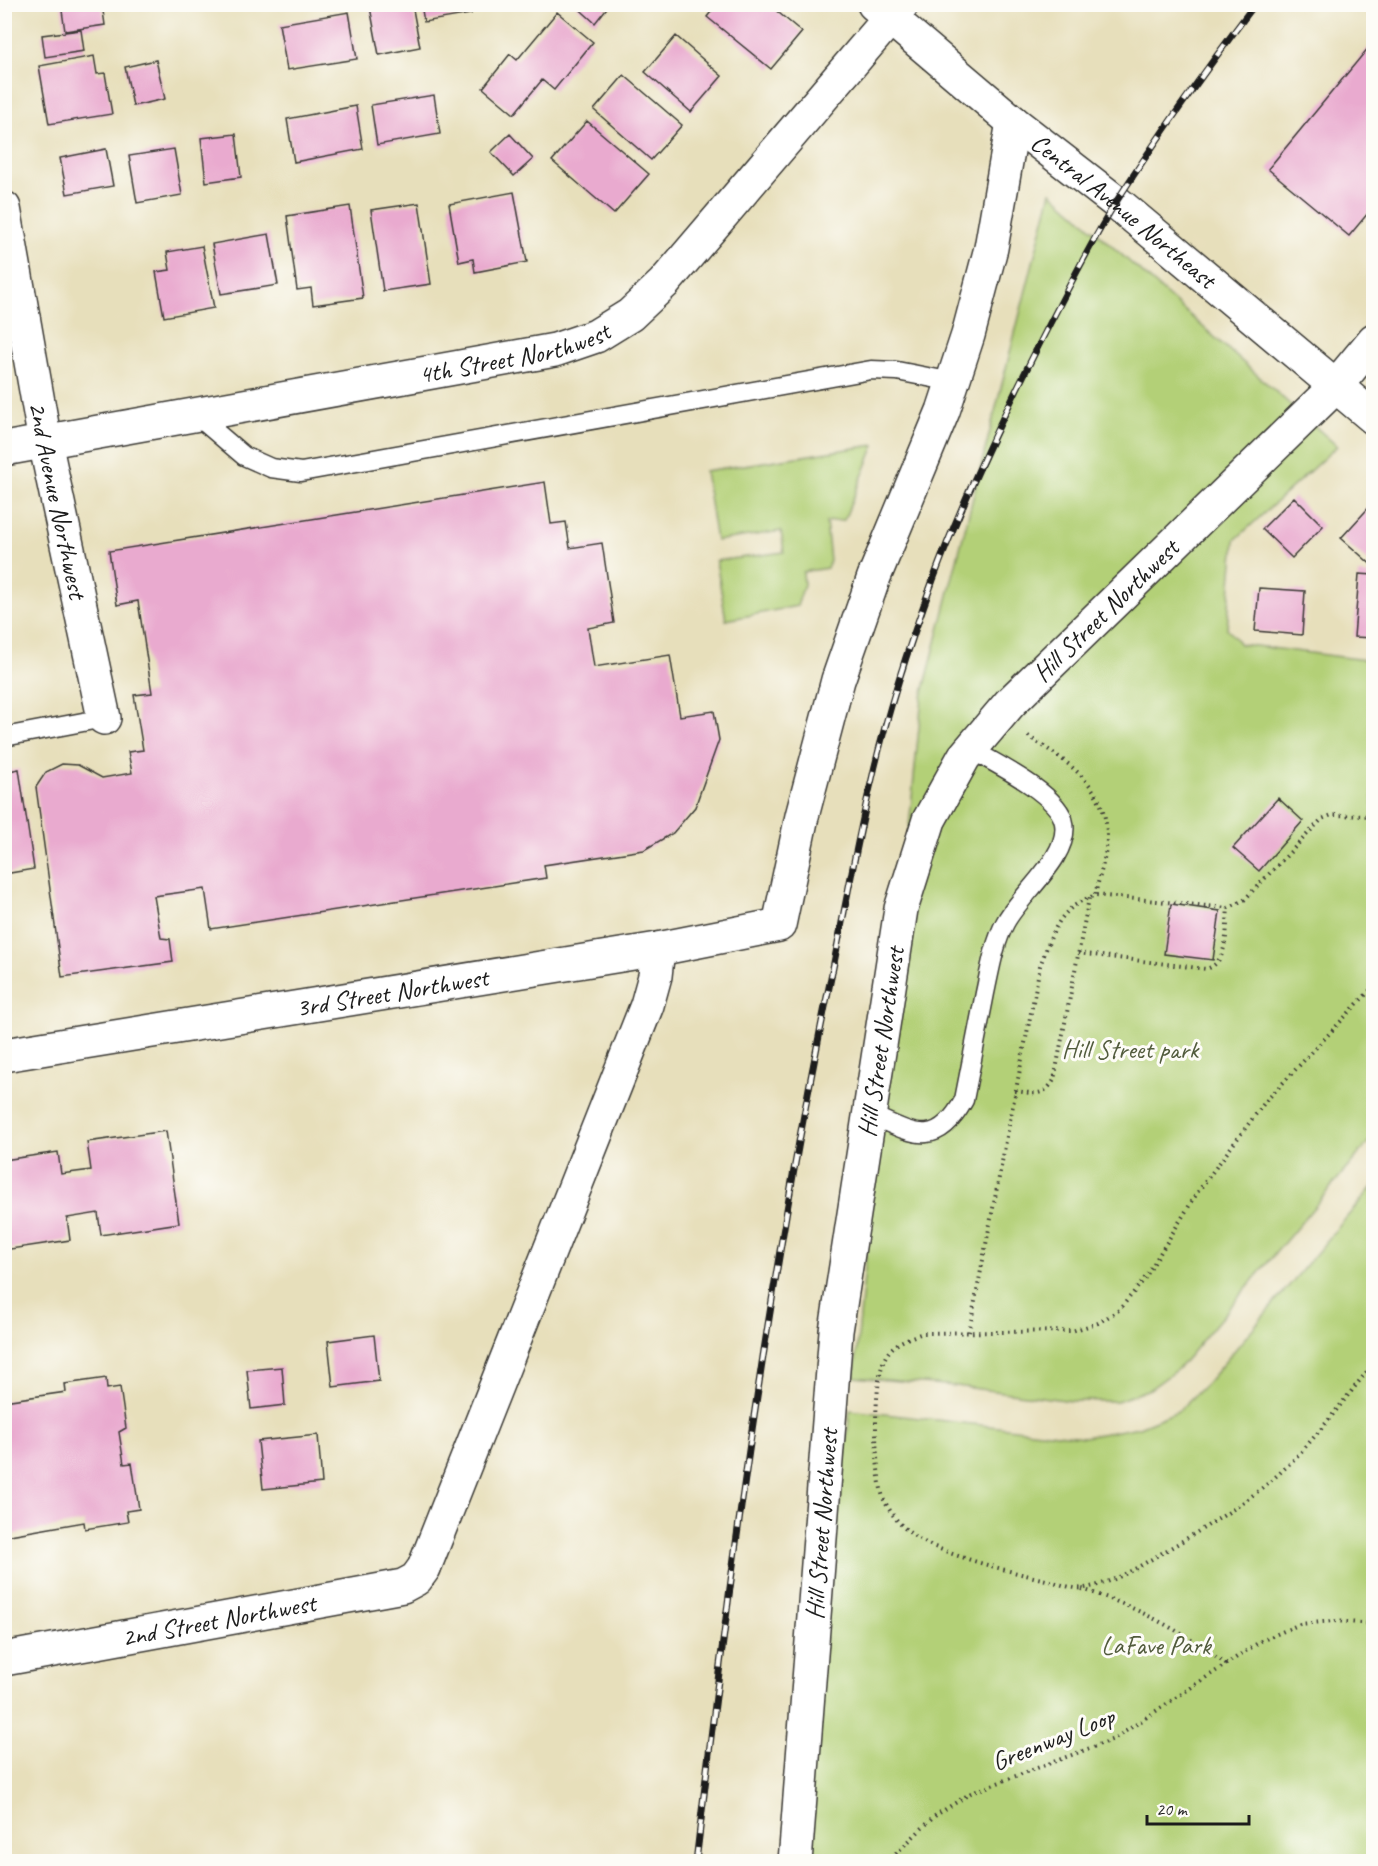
<svg xmlns="http://www.w3.org/2000/svg" width="1378" height="1866" viewBox="0 0 1378 1866" font-family="Caveat,sans-serif">
  <rect width="100%" height="100%" fill="#fdfcf7"/>
  <filter id="ink" filterUnits="userSpaceOnUse"><feTurbulence type="fractalNoise" baseFrequency=".0167" numOctaves="2"/><feDisplacementMap in="SourceGraphic" scale="12" xChannelSelector="R" yChannelSelector="G"/><feConvolveMatrix kernelMatrix="1 2 1 2 8 2 1 2 1" color-interpolation-filters="sRGB"/></filter>
  <filter id="wash" filterUnits="userSpaceOnUse"><feTurbulence type="fractalNoise" baseFrequency=".008" numOctaves="4" result="noise"/><feDisplacementMap in="SourceGraphic" scale="24" xChannelSelector="R" yChannelSelector="G"/><feGaussianBlur stdDeviation="1.35" result="paint"/><feColorMatrix in="noise" values="0 0 0 0 0 0 0 0 0 0 0 0 0 0 0 0 0 1.4 0 .05"/><feComposite in="paint" operator="in"/></filter>
  <g filter="url(#wash)">
    <rect width="100%" height="100%" fill="#e7dfbb"/>
    <path fill="#b3d077" stroke="#68764a" stroke-width="1.5" d="M1051,192L1337,446L1235,540L1227,628L1240,644L1373,661V1137L1179,1368L1150,1389L1117,1401H1072L956,1386L854,1377L922,697Z
      M875,445L844,520L826,522L830,561L827,568L803,572L804,585L797,606L726,620L716,561L784,552L781,531L716,541L705,471Z
      M1373,1186V1861L800,1862L850,1410L1084,1437L1139,1427L1178,1411L1207,1383Z"/>
    <g id="blocks">
      <path fill="#e9aacf" d="M61,4H102L105,25L65,31Z
        M386,4H412L420,47L379,55L370,7Z
        M421,4H469L471,14L424,22Z
        M574,4H610L595,23Z
        M717,4H768L802,32L771,69L707,17Z
        M349,12L357,59L287,70L279,24Z
        M557,12L593,42L554,90L542,80L514,114L483,88L510,54L517,60Z
        M81,30L84,51L45,57L42,35Z
        M676,36L722,76L691,112L645,72Z
        M1374,41V206L1349,236L1268,169Z
        M94,56L97,74L105,73L112,114L49,124L39,66Z
        M156,60L165,99L133,106L125,67Z
        M624,75L682,125L651,160L594,110Z
        M434,95L440,134L377,145L371,105Z
        M356,106L363,149L294,162L287,119Z
        M587,121L649,174L614,214L552,161Z
        M236,134L241,177L206,182L201,138Z
        M510,134L533,159L514,176L491,152Z
        M106,149L113,186L67,194L60,158Z
        M174,149L182,195L137,203L129,156Z
        M514,192L527,262L475,272L473,259L459,262L449,204Z
        M419,203L431,284L383,291L371,210Z
        M350,206L363,298L313,305L311,288L297,290L287,216Z
        M269,234L278,285L221,294L212,244Z
        M202,246L214,308L164,317L156,272L170,270L167,252Z
        M545,482L551,524L566,522L570,548L602,543L614,623L588,628L594,667L670,655L680,716L714,711L719,740L695,807L673,833L644,850L544,865L546,878L211,929L205,889L154,896L161,938L170,939L173,962L62,977L36,787L46,772L62,764L78,765L102,778L132,773L128,752L143,750L134,695L152,693L138,601L117,605L109,551Z
        M1294,497L1323,526L1292,558L1262,529Z
        M1374,502V567L1341,538Z
        M1359,574L1374,575V638L1354,637Z
        M1259,588L1305,591L1302,635L1255,631Z
        M19,769L34,869L4,874V772Z
        M1278,798L1303,821L1259,871L1233,848Z
        M1171,904L1220,911L1213,960L1164,954Z
        M166,1131L179,1223L101,1235L98,1213L67,1218L70,1240L4,1250V1160L58,1152L61,1174L91,1170L87,1142Z
        M374,1335L379,1381L333,1387L328,1341Z
        M282,1367L285,1405L251,1409L247,1370Z
        M106,1378L107,1389L120,1387L126,1428L119,1432L124,1464L132,1463L139,1509L126,1511L128,1522L85,1529L84,1522L4,1536V1401L66,1392L65,1384Z
        M318,1435L322,1483L263,1489L258,1441Z"/>
    </g>
  </g>
  <g filter="url(#ink)">
    <use href="#blocks" fill-opacity="0" stroke="#3a3934" stroke-width="1.5"/>
    <g fill="none" stroke-linecap="round" stroke-linejoin="round">
      <g stroke="#3a3934" stroke-width="21">
        <path id="service" d="M196,415L244,456L271,468L301,472L871,370L897,371L953,382
          M4,737L104,718
          M869,1114C912,1133 936,1151 964,1100C971,1065 978,1029 985,993C990,970 994,944 1005,923C1020,894 1070,857 1064,823C1060,795 995,763 970,749"/>
      </g>
      <g stroke="#3a3934" stroke-width="36">
        <g id="minor">
          <path id="s1" d="M874,4L1013,122L1116,202L1374,418"/>
          <path id="s2" d="M4,208L45,442L104,718"/>
          <path id="s3" d="M4,1055L658,949L779,925L802,816L838,680L874,577L943,411L968,335L991,248L1013,122"/>
          <path id="s4" d="M4,1659L403,1586L416,1579L424,1568L647,1005L655,976L658,949"/>
          <path id="s5" d="M795,1862L836,1331L901,909L929,820L964,757L1010,703L1335,387L1374,340"/>
        </g>
      </g>
      <g stroke="#3a3934" stroke-width="36">
        <g id="primary">
          <path id="s6" d="M4,449L555,350L596,336L630,315L664,283L902,4"/>
        </g>
      </g>
      <path stroke="#3a3934" stroke-width="4" stroke-dasharray="1.5 4.5" stroke-linecap="butt" d="M1028,736C1067,762 1106,784 1107,836C1107,855 1099,877 1095,895
        M1078,953L1206,969C1229,963 1226,928 1228,908
        M1374,986L1265,1102L1199,1190L1143,1281L1119,1310L1098,1323L1072,1331L923,1333C909,1338 894,1342 886,1356C872,1380 874,1474 884,1500C887,1506 892,1514 896,1519C905,1530 916,1538 928,1544C966,1561 1009,1571 1050,1581C1060,1584 1075,1590 1085,1588C1115,1583 1141,1565 1167,1550C1206,1527 1249,1502 1283,1470C1317,1438 1344,1399 1374,1363
        M1015,1091C1033,1093 1043,1098 1054,1080L1089,898
        M969,1332L1040,966C1048,945 1056,916 1077,904C1082,900 1089,898 1095,895L1228,908L1244,900L1322,819L1332,815L1374,816
        M1082,1589C1135,1606 1183,1631 1227,1665
        M887,1862L936,1815L971,1793L1114,1739L1261,1641L1300,1624L1334,1621L1374,1624"/>
      <use href="#service" stroke="#fff" stroke-width="18"/>
      <use href="#minor" stroke="#fff" stroke-width="33"/>
      <use href="#primary" stroke="#fff" stroke-width="33"/>
      <g stroke="#1c1c1c" stroke-width="7">
        <path id="rail" d="M696,1862C730,1571 769,1279 828,992C843,921 855,849 872,779C887,712 909,645 933,580C965,494 1005,411 1047,329C1070,285 1092,240 1118,199C1161,132 1207,68 1255,4"/>
      </g>
      <use href="#rail" stroke="#fdfcf7" stroke-width="4.5" stroke-dasharray="14" stroke-linecap="butt"/>
    </g>
  </g>
  <g text-anchor="middle" dominant-baseline="central" stroke-width="6" stroke-linejoin="round" paint-order="stroke">
    <g font-size="26" fill="#1c1c1c" stroke="#fdfcf7">
      <text stroke="none"><textPath href="#s1" startOffset="324">Central Avenue Northeast</textPath></text>
      <text stroke="none"><textPath href="#s6" startOffset="519">4th Street Northwest</textPath></text>
      <text stroke="none"><textPath href="#s2" startOffset="297">2nd Avenue Northwest</textPath></text>
      <text stroke="none"><textPath href="#s5" startOffset="1329">Hill Street Northwest</textPath></text>
      <text stroke="none"><textPath href="#s3" startOffset="393">3rd Street Northwest</textPath></text>
      <text stroke="none"><textPath href="#s5" startOffset="825">Hill Street Northwest</textPath></text>
      <text stroke="none"><textPath href="#s5" startOffset="339">Hill Street Northwest</textPath></text>
      <text stroke="none"><textPath href="#s4" startOffset="218">2nd Street Northwest</textPath></text>
      <text transform="translate(1053 1739) rotate(-22)">Greenway Loop</text>
    </g>
    <g font-size="26" fill="#515b3c" stroke="#fdfcf7">
      <text x="1130" y="1049">Hill Street park</text>
      <text x="1156" y="1645">LaFave Park</text>
    </g>
  </g>
  <rect width="1378" height="1866" fill="none" stroke="#fdfcf7" stroke-width="24"/>
  <path d="M1147 1815v9h102v-9" fill="none" stroke="#1c1c1c" stroke-width="3"/>
  <text x="1156" y="1815" font-size="18" fill="#1c1c1c" stroke="#fdfcf7" stroke-width="4.5" paint-order="stroke">20 m</text>
</svg>
